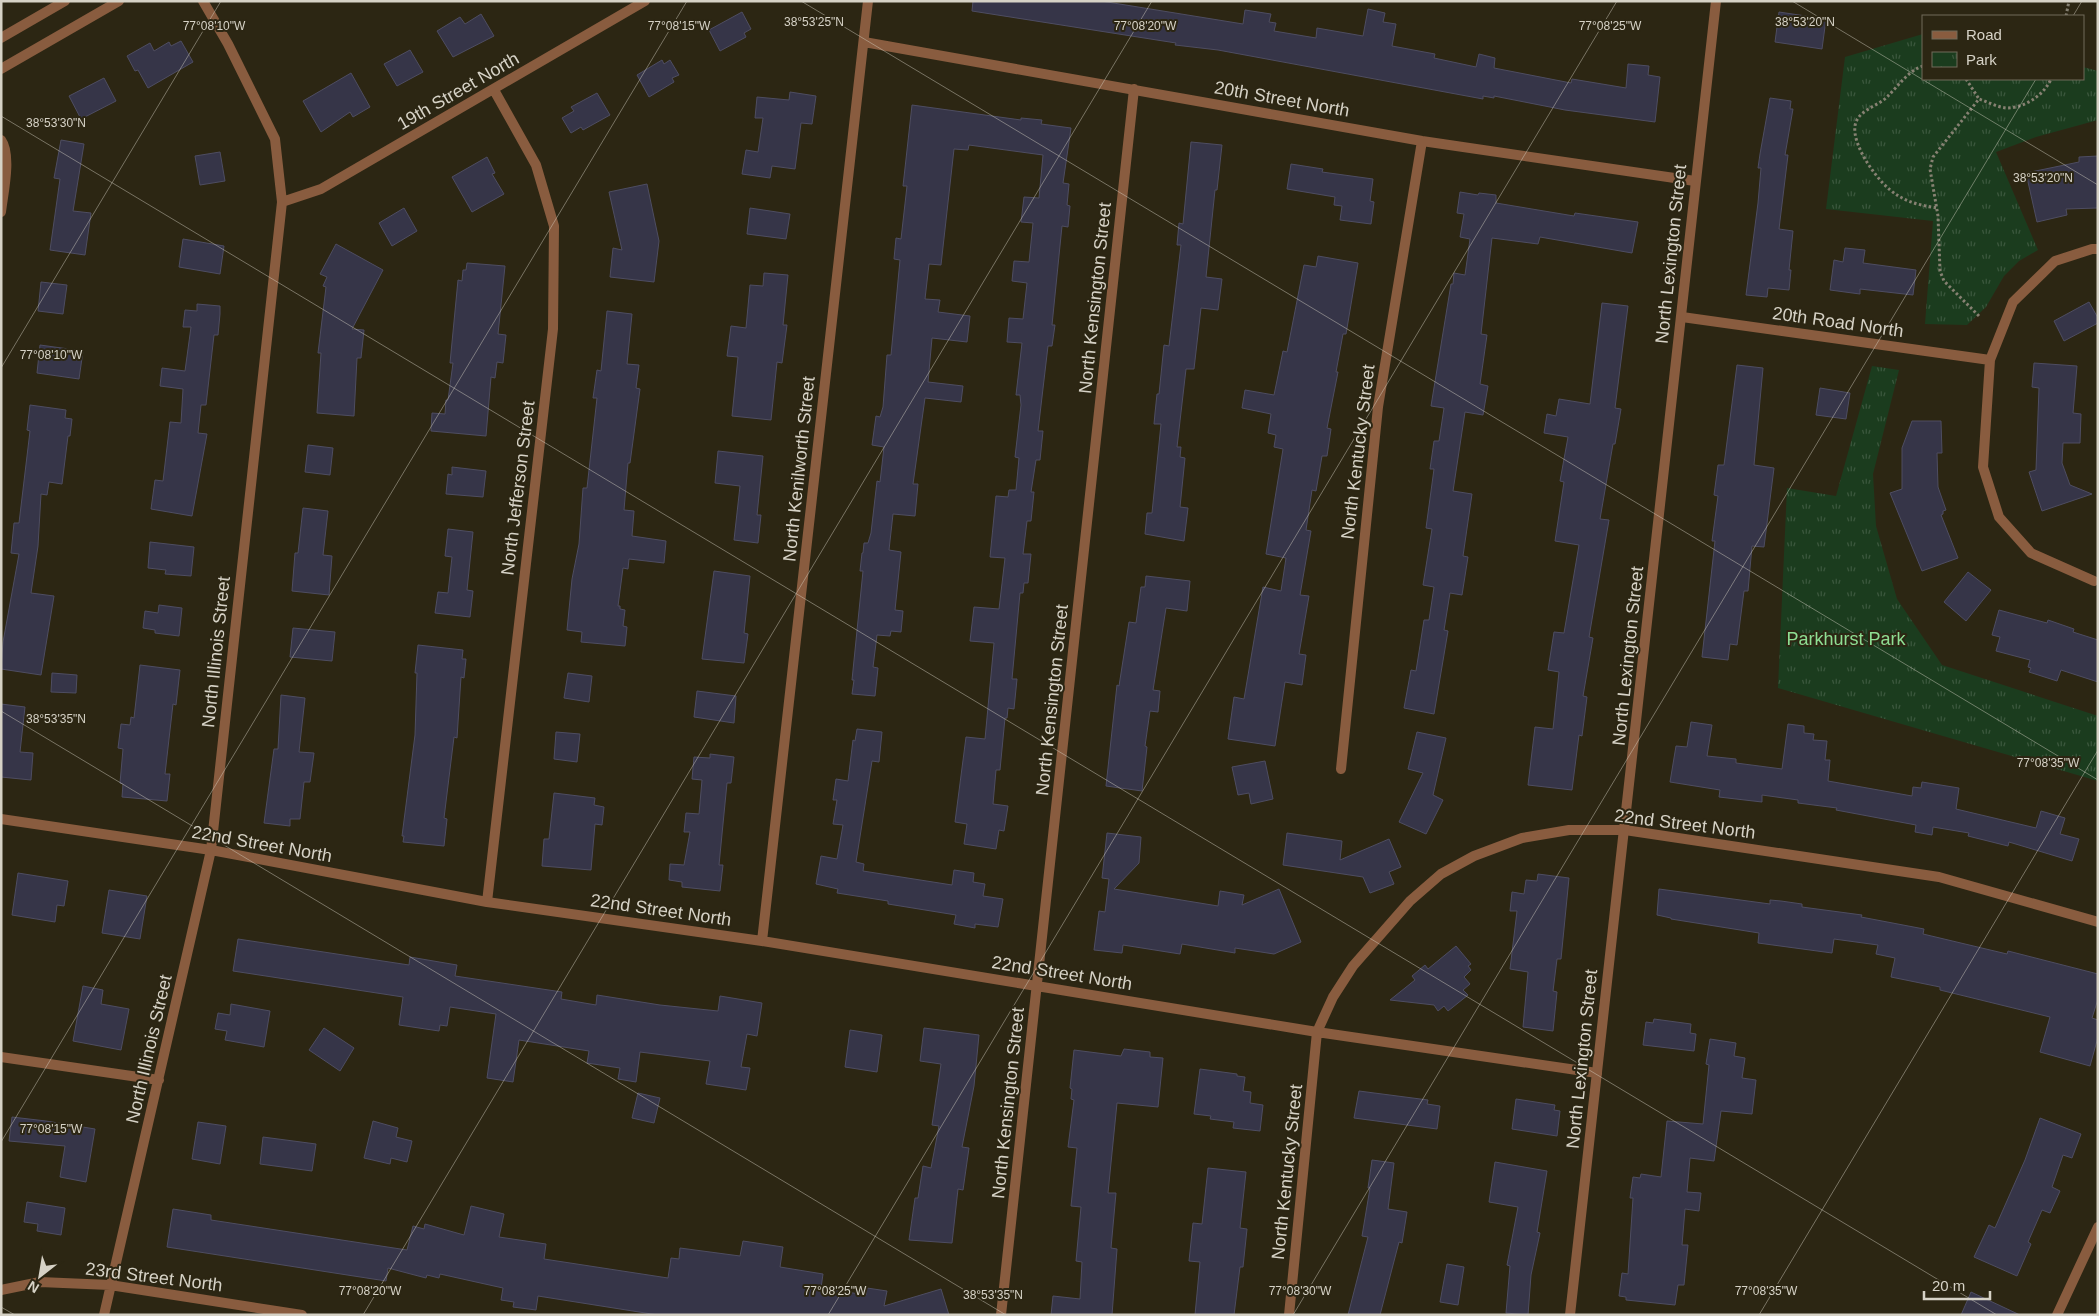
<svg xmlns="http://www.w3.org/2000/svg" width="2099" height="1316" viewBox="0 0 2099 1316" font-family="Arial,sans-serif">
  <defs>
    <pattern id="park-tufts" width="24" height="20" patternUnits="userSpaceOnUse" patternTransform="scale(1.25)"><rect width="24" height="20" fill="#1b3c1e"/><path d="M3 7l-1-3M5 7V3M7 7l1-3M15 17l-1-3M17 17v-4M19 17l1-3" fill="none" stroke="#3b573d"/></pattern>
  </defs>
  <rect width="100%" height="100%" fill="#2c2613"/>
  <path fill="url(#park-tufts)" d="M1923,34V79H2083V67L2098,71V120L2036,137L1996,152L2038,250L2019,261L2004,276L1986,307L1967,325L1925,324L1933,221L1826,209L1845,57Z
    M1872,366L1899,370L1873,474L1876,526L1897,599L1942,665L2098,716V781L1778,688L1787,488L1836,496Z"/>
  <path fill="#363548" stroke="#4e4d61" d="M973,1H1101L1243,24L1245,10L1271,14L1269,22L1276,23L1274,31L1316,38L1317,28L1363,36L1368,9L1385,13L1383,22L1396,24L1392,46L1435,54L1434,58L1476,67L1479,54L1495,58L1494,68L1571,83L1572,79L1626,88L1628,64L1649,66L1648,75L1660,77L1655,122L1565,110L1494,96V98L1483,96V99L1218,50L1175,45L1176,43L972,11Z
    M742,12L751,29L744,33L746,37L720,51L709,30Z
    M1779,12L1826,19L1822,49L1775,42Z
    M481,14L494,36L453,57L437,31L460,17L465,24Z
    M181,41L193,62L148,88L138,70L135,71L127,56L150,43L154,51L169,42L171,46Z
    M410,50L423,72L397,86L384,64Z
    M662,60L664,64L670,60L679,75L672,78L674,82L649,97L637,75Z
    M351,73L370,107L353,117L350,112L321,132L303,101Z
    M104,78L116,101L81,119L69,96Z
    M790,92L816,96L812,124L801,123L795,169L772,166L770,178L742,174L746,150L758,152L763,118H755L757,97L789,100Z
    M597,93L610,115L583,130L581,127L571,133L562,118L574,111L571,107Z
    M1770,98L1791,101L1790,109H1793L1785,155H1788L1779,229L1793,231L1789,270H1791L1789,290L1768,288L1767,297L1746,295L1758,203L1761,168H1758L1760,154Z
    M912,105L1021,120V118L1042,120L1041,124L1071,128L1063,183L1069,184L1067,205L1070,206L1068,227L1062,226L1052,325H1055L1052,346H1048L1038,431H1043L1040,460H1036L1031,492H1034L1031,521H1027L1023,554H1031L1028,583H1024L1023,593H1020L1012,679H1017L1014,709L1008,708L1007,718H1005L1000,770H996L993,804L1008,806L1004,831L999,830L996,849L964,844L967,824L955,822L966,737L985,739L994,643L970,641L974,607L999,609L1005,558L990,557L996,496L1008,497L1009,490H1016L1019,458L1015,457L1021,405L1020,395H1016L1022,343L1007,342L1009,318L1023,319L1027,283L1012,281L1014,261L1029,262L1033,223L1021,222L1024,197L1039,198L1043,155L969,145L968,150L954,149L941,265L929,264L925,299L940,300L938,312L970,316L967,342L932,338L928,382L963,386L961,402L925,398L913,484H918L915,516L893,514L889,550L901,552L895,610L903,611L901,632L891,631L890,636L877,635L873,667L878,668L875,696L852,694L854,680H852L863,571H860L862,553H863L864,543H868L871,533L877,481L880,482L884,447L872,445L876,416L880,417L883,407L887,355H891L900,260L894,259L896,238L901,239L907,186H903Z
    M61,140L84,144L73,211L91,213L85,255L50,250L60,179L54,178Z
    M1191,142L1222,145L1217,190H1215L1206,277L1222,279L1218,310L1201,308L1194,369H1186L1177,447H1181L1180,457L1185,458L1180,507L1188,508L1184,541L1145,534L1147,513H1152L1161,424H1154L1155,413L1157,394H1159L1164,345L1169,346L1181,245H1177L1179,223L1183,224Z
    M220,152L225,181L200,185L195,156Z
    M2098,156V208L2066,209L2067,215L2037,222L2026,173L2079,162V157Z
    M487,157L495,173L492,174L504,194L472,212L452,177Z
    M1291,164L1323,169L1322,172L1373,179L1370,201L1374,202L1371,224L1340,220L1342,206L1334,205L1335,197L1287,189Z
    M647,184L659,241L654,282L610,277L613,248L622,250L609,192Z
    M1460,192L1478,195L1479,193L1496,195V203L1574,216L1575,213L1638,222L1632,253L1540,237L1538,244L1492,238L1481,334L1487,335L1480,384L1488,386L1483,415L1465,412L1453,491L1472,494L1463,556L1468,557L1462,595L1450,593L1444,630L1448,631L1434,714L1404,708L1411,670L1416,671L1424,620H1429L1434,587L1423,585L1432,529L1426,528L1434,469H1430L1434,441H1439L1444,408L1431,406L1451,284H1453L1454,273L1465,275L1470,239L1460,237L1464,214L1457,213Z
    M404,208L417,231L392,246L379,223Z
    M750,208L790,214L786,239L747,234Z
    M183,239L224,246L220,274L179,267Z
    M336,244L383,270L352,329L364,330L361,358H357L354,416L317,413L321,353H318L326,287L323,286L327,277L320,274Z
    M1845,248L1865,250L1863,263L1916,270L1913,295L1860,289V294L1830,290L1834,260L1843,262Z
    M1318,256L1358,263L1346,334H1343L1336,372H1338L1327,428L1331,429L1327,456H1322L1316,491L1312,490L1306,530L1311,531L1300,595L1309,596L1299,654L1306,655L1302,685L1285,682L1275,746L1228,739L1234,697L1244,699L1263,587L1281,591L1286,558L1266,554L1283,449L1274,447L1276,435L1268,433L1271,414L1242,408L1245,390L1274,395L1283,351L1287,352L1304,265L1316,267Z
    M467,263L505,266L498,334L506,335L503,363L497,362L495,378L491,377L486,436L431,431L432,413L445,414L446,400H448L453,363H450L458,280L462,281L463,270H466Z
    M764,273L788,275L783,325H787L782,363L777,362L771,420L732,416L738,357L727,356L731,326L746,328L750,285L763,286Z
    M41,282L67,285L63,314L38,311Z
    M2089,302L2098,318V323L2064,341L2054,321Z
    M1602,303L1628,306L1615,408L1621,409L1615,444H1613L1600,519L1609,520L1589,637L1593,638L1583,696L1587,697L1582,736L1579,735L1572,790L1528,785L1535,727L1553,729L1559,672L1548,670L1554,632L1564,633L1579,545L1555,541L1564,482L1560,481L1568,437L1544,433L1547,414L1556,416L1559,399L1590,404Z
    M197,304L220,306V314L218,335H214L206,405H201L198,433L207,434L192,516L151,509L155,480L163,481L170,422L181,423L183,389L160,386L162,368L185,371L191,327H183L185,310L197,311Z
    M607,311L632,314L627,364L639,365L636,388L640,389L630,463H628L624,510L634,511L632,536L666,541L664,563L629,559L628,569L623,568L618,606H620V609L625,610L623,626L627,627L625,646L581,642L582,632L567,630L572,579L579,544L583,488H587L597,398H593L597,370L601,371Z
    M40,345L83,351L79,379L37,373Z
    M2034,363L2077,366L2073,413L2081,414L2080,443H2063L2062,463L2070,485L2092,494L2042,511L2029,472L2036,470L2039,388L2032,387Z
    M1737,365L1763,368L1754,465L1774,468L1764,547L1752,546L1748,591H1744L1737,645L1730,644L1728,660L1702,657L1715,541H1712L1718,496L1714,495L1718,465H1724Z
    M1820,388L1850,393L1846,419L1816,415Z
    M30,405L66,410L65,418L72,419L70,436H68L62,484L49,482L47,495L41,494L38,546L31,593L54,596L41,675L1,669L3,642L19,554L11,553L14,523H19L30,431L27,430Z
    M1912,421H1941L1942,453H1937L1938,487L1946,510L1943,511V514L1941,515L1958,558L1922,571L1890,493L1902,489V448Z
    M308,445L333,448L330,475L305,472Z
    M718,451L763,456L757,515H761L758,543L734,540L740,486L715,483Z
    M452,467L486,471L483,497L446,494L448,474L452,475Z
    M303,508L328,511L323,555L332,556L329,595L292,591L295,553H298Z
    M448,529L473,532L467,590L473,591L470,617L435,613L438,592L448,593L452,557L445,556Z
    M150,542L194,547L191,576L165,574L166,570L148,568Z
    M714,571L750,576L744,633L748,634L744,663L702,659Z
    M1968,572L1991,590L1966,621L1944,602Z
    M1146,576L1190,581L1187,611L1166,608L1153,690L1160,691L1158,712L1150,711L1145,746L1147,747L1142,791L1106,786L1117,685L1119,686L1129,622L1136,623L1141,587H1145Z
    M159,605L182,608L179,636L155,633V630L143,628L145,611L158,613Z
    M1999,610L2047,623L2048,620L2074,629L2073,632L2098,640V682L2061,670L2057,681L2029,672L2031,668L2028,667L2030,660L1996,651L2000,637L1992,635Z
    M293,628L335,632L332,661L290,657Z
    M418,645L463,650L462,659H466L464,678L461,677L457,738L454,737L444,818L447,819L444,846L403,842L404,836H402L415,735L417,673H415Z
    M140,665L180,670L176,705L173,704L165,774H170L167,801L122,797L123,784L120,783L123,749L118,748L121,724L130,725L131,717L134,718Z
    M52,673L77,675L76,693L51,692Z
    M568,673L592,676L589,702L564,698Z
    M697,691L736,696L734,723L694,717Z
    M281,695L305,698L299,752L314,753L310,782H304L300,819H290V826L264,823L274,749H278Z
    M1,704L25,707L20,752L33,753L31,780L1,777Z
    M1691,722L1712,725L1707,756L1736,759V763L1782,769L1788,724L1804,726V733L1814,734L1813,740L1827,741L1825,760H1830L1828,781L1912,796L1913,787L1921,788L1922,782L1959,788L1956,809L2036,828L2041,811L2065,818L2060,834L2079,839L2072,861L2009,842L2008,846L1968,836L1969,833L1933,827L1932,835L1915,832L1916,825L1836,810L1837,808L1798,803V800L1762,795V802L1719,797L1720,790L1670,782L1676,746L1687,747Z
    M857,729L882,732L879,762L872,761L856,862L864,864L863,871L952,885L954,870L974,873L973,882L985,884L983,896L1003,899L998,927L975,924V928L954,924L956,915L888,904V901L837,893L838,889L816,884L821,856L837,859L843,825L833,824L837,800H833L836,779L848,781L853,740L855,741Z
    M556,732L580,734L577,762L554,759Z
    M1417,732L1446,738L1433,795L1443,800L1426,834L1399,822L1423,773L1408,769Z
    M710,754L734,757L731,783H727L719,865H723L720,891L682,887V882L669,880L670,864L684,865L690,832H684L686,813L699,814L702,780L692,779L694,757L710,758Z
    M1265,761L1273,799L1251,804L1249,793L1238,795L1232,767Z
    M554,793L595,798L594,805L604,807L602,825L595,824L591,870L542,866L544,839H549Z
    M1107,833L1141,837L1139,863L1114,889L1218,906L1220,891L1244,895L1242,905L1279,889L1301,942L1274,954L1235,948V953L1182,944L1180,954L1123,945L1122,953L1094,950L1099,911L1105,912L1109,879L1102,878Z
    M1287,833L1342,841L1340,860L1389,839L1401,867L1389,872L1394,884L1370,893L1363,877L1283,865Z
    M18,873L68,881L64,906L57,905L55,922L12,915Z
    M1538,874L1569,878L1561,959H1557L1553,991L1557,992L1553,1031L1523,1027L1528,972L1510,969L1517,911H1510L1512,892L1524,894L1526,880L1537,881Z
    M1659,889L1770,904V900L1781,901L1802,904V907L1862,915L1861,917L1924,929L1923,934L2007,954L2008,951L2098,974V999L2092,1018L2098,1020V1037L2090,1066L2040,1052L2050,1017L1940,990V987L1891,977L1895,958L1876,954L1878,945L1834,939L1832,953L1758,943L1759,933L1671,919V918L1657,915Z
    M109,890L147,896L140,939L102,933Z
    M238,939L409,965L410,957L457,965L455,976L562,992L561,999L596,1005L597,995L660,1005L718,1011L720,996L762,1003L757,1036L747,1034L741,1067L750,1068L746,1090L706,1084L710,1061L640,1052L636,1082L618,1079L620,1068L587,1063L589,1051L519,1040L513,1082L487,1078L496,1014L450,1007L447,1026L440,1025L439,1031L399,1025L403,997L233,971Z
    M1456,946L1471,964L1468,966L1471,970L1464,977L1470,984L1463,990L1468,995L1448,1011L1444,1006L1438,1011L1434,1005L1390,1000L1415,980L1412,976L1425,965L1428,969Z
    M83,986L103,990L101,1004L129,1009L121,1050L73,1041Z
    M231,1004L270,1011L264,1047L225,1040L227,1031L215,1029L218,1013L230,1015Z
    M1654,1019L1691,1024L1690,1033L1696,1034L1694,1051L1643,1045L1646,1022L1653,1023Z
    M324,1028L354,1048L340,1071L309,1050Z
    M924,1028L979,1035L974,1086L962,1147L969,1148L963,1190L958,1189L952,1243L909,1240L915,1198H918L923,1166L931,1168L939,1126L932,1125L941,1064L920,1061Z
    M850,1030L882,1035L877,1072L845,1067Z
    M1710,1039L1736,1043L1734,1056L1745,1058L1742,1078L1756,1080L1752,1114L1721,1111L1714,1161L1690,1158L1687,1192L1701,1193L1699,1211L1685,1209L1682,1245H1688L1684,1285H1678L1675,1305L1626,1300V1297L1619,1296L1622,1273L1628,1274L1633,1198H1630L1633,1177L1640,1178L1641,1174L1661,1177L1667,1121L1703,1124L1709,1065L1706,1064Z
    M1124,1049L1150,1052V1057L1163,1058L1158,1107L1117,1103L1108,1193H1116L1111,1248L1117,1249L1112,1315H1051L1053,1296L1080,1299L1082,1262L1076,1261L1081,1207L1071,1206L1077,1148L1068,1147L1074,1100L1071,1099L1072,1089L1070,1088L1074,1050L1121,1056Z
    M1200,1069L1237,1074V1076L1245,1077L1243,1091L1251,1092L1250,1103L1263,1105L1260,1131L1233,1128L1234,1122L1210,1119L1211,1116L1194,1114Z
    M1359,1091L1428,1100L1427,1104L1440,1106L1437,1129L1354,1118Z
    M638,1093L660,1098L654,1123L632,1118Z
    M1516,1099L1555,1105L1554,1110L1560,1111L1557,1136L1512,1129Z
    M12,1117L46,1121L95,1129L86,1182L60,1177L65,1146L9,1141Z
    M2040,1118L2081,1134L2072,1158L2063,1155L2052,1187L2060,1191L2050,1213L2042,1210L2028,1242L2031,1244L2017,1276L1974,1257L1989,1225L1995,1228L2025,1160Z
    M373,1121L398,1128L396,1137L412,1141L407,1162L391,1158L390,1164L364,1158Z
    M198,1122L226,1126L220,1164L192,1159Z
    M263,1137L316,1144L312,1171L260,1164Z
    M1372,1160L1394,1163L1388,1209L1407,1212L1402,1243L1399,1242L1380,1315H1348L1368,1237L1362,1236L1370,1188H1368Z
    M1495,1162L1547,1171L1537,1232L1540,1233L1531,1275L1528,1315L1506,1313L1510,1266L1507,1265L1518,1207L1489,1202Z
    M1208,1168L1246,1172L1240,1228L1247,1229L1243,1267H1240L1234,1315H1195L1200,1262L1189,1261L1193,1223L1202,1224Z
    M27,1202L65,1208L61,1235L37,1231L38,1224L24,1222Z
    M471,1206L504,1214L499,1237L546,1244L544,1259L668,1278L671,1258L679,1259L680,1248L740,1256L743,1241L783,1247L780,1267L823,1274L821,1288L866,1295L867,1288L887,1291L884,1306L941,1289L949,1315H658L538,1296L536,1310L513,1307L514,1302L501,1300L503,1288L440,1274L439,1278L427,1275L426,1278L388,1268L386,1281L167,1247L173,1209L211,1215V1220L407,1250L413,1226L424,1229L425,1224L464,1235Z
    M1447,1264L1464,1267L1458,1305L1440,1302Z
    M1971,1292L2020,1315H1961Z"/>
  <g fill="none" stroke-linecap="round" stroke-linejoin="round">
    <path stroke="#868172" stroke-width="3" stroke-dasharray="2.5 2.5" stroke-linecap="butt" d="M2066,16L2069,1
      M1923,66C1909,70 1898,86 1888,96C1879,106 1857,110 1855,126C1852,147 1880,185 1897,195C1909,203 1924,206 1937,208
      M1966,79L1979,99
      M1979,316L1944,281L1940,271L1938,216L1930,169L1933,157L1979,99C1988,102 1997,107 2006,108C2025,108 2044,95 2051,79"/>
    <path stroke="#895c3f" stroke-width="10" d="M864,42L1422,141L1695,181
      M1,140C12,155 3,194 1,212
      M282,202L321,189L645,1
      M1682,317L1990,360
      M2094,581L2031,553L1999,517L1983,467L1990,360L2013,302L2055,261L2092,249H2098
      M1341,769L1378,407L1422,141
      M1,819L211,850L487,902L762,941L1317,1032L1597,1073
      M487,902L553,329L554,226L536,165L494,90
      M762,941L868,1
      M1,1057L159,1080
      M1,1290L40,1282L110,1285L302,1315
      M104,1315L211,850L282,202L275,139L228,44L203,1
      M1001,1315L1134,89
      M1289,1315L1317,1032L1333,997L1353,966L1410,901L1441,874L1474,856L1522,838L1569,830H1625L1939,877L2098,922
      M2057,1315L2098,1227"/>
    <path stroke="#895c3f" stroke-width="10" d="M1,38L65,1
      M1,69L119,1
      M1570,1315L1716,1"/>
  </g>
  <path fill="none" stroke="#d6d2c6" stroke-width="1" stroke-opacity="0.45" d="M801,1L2098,780M1792,1L2098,185M2073,16L2082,1M1,116L1997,1315M1,368L221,1M1,711L1006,1315M1,1142L687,1M1,1307L15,1315M363,1315L1152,1M828,1315L1617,1M1293,1315L2036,79M1759,1315L2098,750"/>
  <g text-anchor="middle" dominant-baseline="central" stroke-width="4" stroke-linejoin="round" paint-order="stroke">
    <g font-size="18" fill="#d6d2c6" stroke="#2c2613">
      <text transform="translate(458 91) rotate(-30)">19th Street North</text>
      <text transform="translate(1282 99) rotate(10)">20th Street North</text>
      <text transform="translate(1671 254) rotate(-84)">North Lexington Street</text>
      <text transform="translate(1095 298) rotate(-84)">North Kensington Street</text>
      <text transform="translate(1838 322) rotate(8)">20th Road North</text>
      <text transform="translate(1358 452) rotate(-83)">North Kentucky Street</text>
      <text transform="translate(799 469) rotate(-84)">North Kenilworth Street</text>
      <text transform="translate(518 488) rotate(-83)">North Jefferson Street</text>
      <text transform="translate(216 652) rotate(-84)">North Illinois Street</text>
      <text transform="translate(1628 656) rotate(-84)">North Lexington Street</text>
      <text transform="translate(1052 700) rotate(-84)">North Kensington Street</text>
      <text transform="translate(1685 824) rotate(7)">22nd Street North</text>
      <text transform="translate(262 844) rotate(10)">22nd Street North</text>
      <text transform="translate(661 910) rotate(8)">22nd Street North</text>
      <text transform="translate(1062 973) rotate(9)">22nd Street North</text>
      <text transform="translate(149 1049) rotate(-77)">North Illinois Street</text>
      <text transform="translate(1582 1059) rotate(-84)">North Lexington Street</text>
      <text transform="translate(1008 1103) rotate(-84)">North Kensington Street</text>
      <text transform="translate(1287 1172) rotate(-84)">North Kentucky Street</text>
      <text transform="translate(154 1277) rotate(7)">23rd Street North</text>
    </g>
    <g font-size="18" fill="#8ede93" stroke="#2c2613">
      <text x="1846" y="639">Parkhurst Park</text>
    </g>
  </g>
  <g font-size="12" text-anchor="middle" fill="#d6d2c6" stroke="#2c2613" stroke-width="4" stroke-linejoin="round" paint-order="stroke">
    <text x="814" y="26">38°53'25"N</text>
    <text x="1805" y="26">38°53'20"N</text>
    <text x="214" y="30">77°08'10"W</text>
    <text x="679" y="30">77°08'15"W</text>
    <text x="1145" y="30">77°08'20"W</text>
    <text x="1610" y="30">77°08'25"W</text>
    <text x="56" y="127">38°53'30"N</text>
    <text x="2043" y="182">38°53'20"N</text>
    <text x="51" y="359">77°08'10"W</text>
    <text x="56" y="723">38°53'35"N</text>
    <text x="2048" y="767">77°08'35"W</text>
    <text x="51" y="1133">77°08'15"W</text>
    <text x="370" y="1295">77°08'20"W</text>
    <text x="835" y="1295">77°08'25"W</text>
    <text x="1300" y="1295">77°08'30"W</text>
    <text x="1766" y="1295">77°08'35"W</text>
    <text x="993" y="1299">38°53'35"N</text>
  </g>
  <rect width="2099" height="1316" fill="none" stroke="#d6d2c6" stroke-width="5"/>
  <rect x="1922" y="15" width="162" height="65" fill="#2c2613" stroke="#706b5b"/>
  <rect x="1932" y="31" width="25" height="8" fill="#895c3f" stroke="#706b5b"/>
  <text x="1966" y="40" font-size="15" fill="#d6d2c6">Road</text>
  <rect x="1932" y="52" width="25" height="15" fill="url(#park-tufts)" stroke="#706b5b"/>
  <text x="1966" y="65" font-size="15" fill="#d6d2c6">Park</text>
  <g transform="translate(40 1276) rotate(211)" stroke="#2c2613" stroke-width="4" paint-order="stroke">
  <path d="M0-4L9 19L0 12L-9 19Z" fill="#d6d2c6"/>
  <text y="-8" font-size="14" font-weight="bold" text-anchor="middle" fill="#d6d2c6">N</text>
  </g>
  <path d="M1924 1291v8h66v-8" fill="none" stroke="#d6d2c6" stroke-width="2.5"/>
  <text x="1932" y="1291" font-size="15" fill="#d6d2c6" stroke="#2c2613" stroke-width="4" paint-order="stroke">20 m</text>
</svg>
